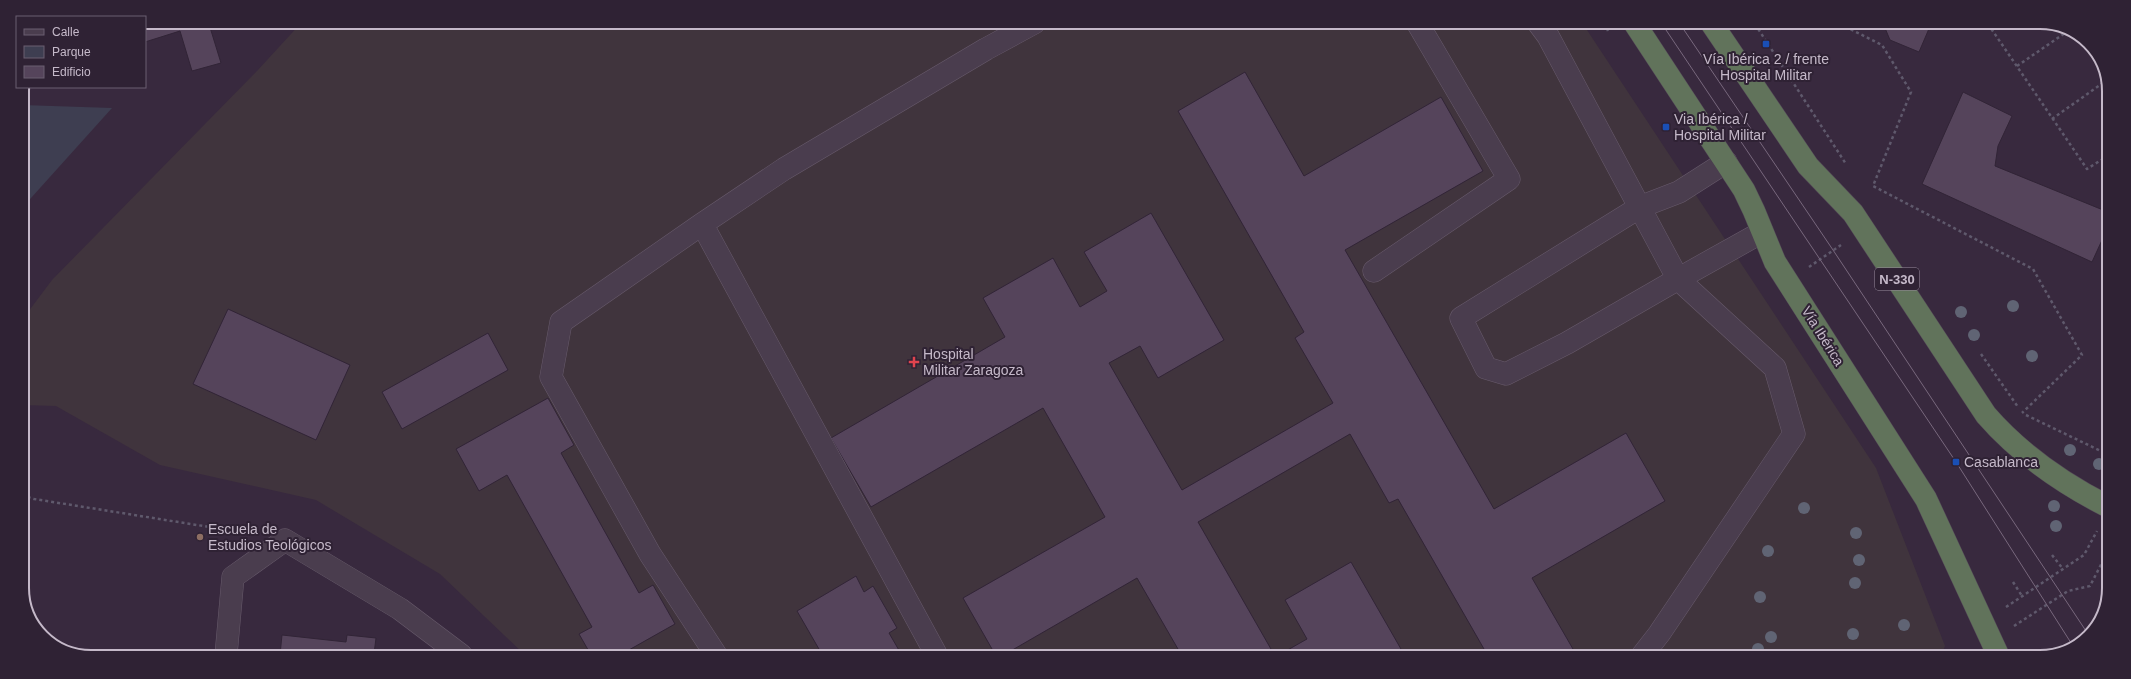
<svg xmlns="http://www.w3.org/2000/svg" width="2131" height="679" viewBox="0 0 2131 679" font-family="Helvetica,sans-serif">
  <rect width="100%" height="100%" fill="#38293e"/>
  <path fill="#40343d" d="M302,22L1583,24L1876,468L1945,646L1940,657L525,655L440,574L316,500L160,465L56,406L22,405V320L52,280L257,71Z"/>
  <path fill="#3e3e51" d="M22,105L112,108L22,208Z"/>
  <path fill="#55445b" stroke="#312436" d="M145,22H215L209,24L221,63L192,71L180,31L145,42Z
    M1878,24H1931L1919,52L1890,40L1885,28Z
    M1245,72L1304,176L1441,97L1483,171L1345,250L1494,509L1626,433L1665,501L1532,578L1577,656H1488L1398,499L1389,503L1350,434L1198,522L1275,656H1182L1137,578L1002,656H996L963,598L1105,517L1043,408L871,507L831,438L1005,337L983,298L1053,258L1080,307L1107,291L1084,252L1151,213L1224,340L1158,378L1140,346L1109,363L1182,490L1333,403L1295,338L1304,332L1178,111Z
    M1963,92L2012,116L1998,146L1995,166L2108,212V227L2092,262L1922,184Z
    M228,309L350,365L316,440L193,384Z
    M488,333L508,370L402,429L382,392Z
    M548,398L574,445L561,453L639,593L653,585L675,624L620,655H591L579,634L592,627L507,475L479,491L456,449Z
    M1351,562L1405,656H1277L1307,639L1285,600Z
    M856,576L864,592L873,586L897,628L889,633L900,652L893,656H823L797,611Z
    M282,635L346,642L347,635L376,638L374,654L385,655H280Z"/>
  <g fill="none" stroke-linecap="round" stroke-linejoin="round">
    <g stroke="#685b6c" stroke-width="23">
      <path id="minor" d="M1539,24L1548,36L1678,279L1762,232
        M702,224L937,656
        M1374,271L1509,179L1418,24
        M226,655L233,577L285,540L400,609L461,655
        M716,655L650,554L551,377L561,322L702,224L784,169L986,49L1034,23
        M1641,657L1659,634L1794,434L1775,368L1678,279L1567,343L1506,374L1486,368L1461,318L1640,207L1679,192L1726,162"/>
    </g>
    <g stroke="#524556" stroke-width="23">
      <path id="highway" d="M1635,24L1744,190L1754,211L1775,262L1926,499L1999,657
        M1712,24L1808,166L1853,213L1986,415C2020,454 2060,482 2107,506"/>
    </g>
    <path stroke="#5f596c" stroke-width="2.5" stroke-dasharray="3 3" stroke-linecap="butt" d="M1605,24L1608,31
      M1755,24L1846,164
      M1840,24L1882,45L1911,92L1873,186L2033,269L2082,355L2022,413
      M1988,24L2087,169L2109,155
      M2017,66L2068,31
      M2052,119L2107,80
      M1809,267L1841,245
      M1981,354L2018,407
      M2026,415L2107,454
      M22,495L34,499L247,533
      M2052,555L2063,569
      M2013,582L2022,596
      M2006,607L2084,555L2097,531
      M2014,626L2068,591L2090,586L2107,553"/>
    <use href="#minor" stroke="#4a3d4e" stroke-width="22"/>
    <use href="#highway" stroke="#61735b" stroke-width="22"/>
    <path stroke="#78687d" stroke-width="1" d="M1662,24L1956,462L2073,646
      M1680,24L1833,250L2088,634"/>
  </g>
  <g fill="#606474">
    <circle cx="2013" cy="306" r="6"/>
    <circle cx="1961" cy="312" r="6"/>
    <circle cx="1974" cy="335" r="6"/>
    <circle cx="2032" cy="356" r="6"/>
    <circle cx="2070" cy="450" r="6"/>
    <circle cx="2099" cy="464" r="6"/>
    <circle cx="2054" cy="506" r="6"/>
    <circle cx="1804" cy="508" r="6"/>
    <circle cx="2056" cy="526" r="6"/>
    <circle cx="1856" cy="533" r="6"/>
    <circle cx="1768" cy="551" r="6"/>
    <circle cx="1859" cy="560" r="6"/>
    <circle cx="1855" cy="583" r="6"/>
    <circle cx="1760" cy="597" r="6"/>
    <circle cx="1904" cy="625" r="6"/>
    <circle cx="1853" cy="634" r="6"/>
    <circle cx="1771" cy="637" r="6"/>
    <circle cx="1758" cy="649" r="6"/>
  </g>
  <g fill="#1a4fb4" stroke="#2f2234" stroke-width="1.5">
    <rect x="1762" y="40" width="8" height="8" rx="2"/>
    <rect x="1662" y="123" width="8" height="8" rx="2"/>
    <rect x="1952" y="458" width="8" height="8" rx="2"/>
  </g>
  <path fill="#e0444e" stroke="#2f2234" stroke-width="1.5" d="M912 356h4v4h4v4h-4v4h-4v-4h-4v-4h4z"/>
  <circle fill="#8d6e63" stroke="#2f2234" stroke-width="1.5" cx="200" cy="537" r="4"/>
  <g text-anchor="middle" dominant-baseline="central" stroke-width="4" stroke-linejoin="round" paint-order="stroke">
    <rect fill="#2f2234" stroke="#988c9c" stroke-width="1" x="1875" y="268" width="44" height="22" rx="3"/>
    <g font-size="13" font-weight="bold" fill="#c5b9c9">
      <text x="1897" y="279">N-330</text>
    </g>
    <g font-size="14" fill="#c5b9c9" stroke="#2f2234" text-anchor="start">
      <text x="1766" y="59" text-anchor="middle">Vía Ibérica 2 / frente<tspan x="1766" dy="16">Hospital Militar</tspan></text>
      <text x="1674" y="119">Via Ibérica /<tspan x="1674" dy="16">Hospital Militar</tspan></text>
      <text x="923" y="354">Hospital<tspan x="923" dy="16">Militar Zaragoza</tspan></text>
      <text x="1964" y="462">Casablanca</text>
      <text x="208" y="529">Escuela de<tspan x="208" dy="16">Estudios Teológicos</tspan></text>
    </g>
    <g font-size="14" fill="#c5b9c9" stroke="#2f2234">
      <text transform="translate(1823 336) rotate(58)">Vía Ibérica</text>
    </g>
  </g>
  <path d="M0 0H2131V679H0ZM91 29H2040A62 62 0 0 1 2102 91V588A62 62 0 0 1 2040 650H91A62 62 0 0 1 29 588V91A62 62 0 0 1 91 29Z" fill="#2f2234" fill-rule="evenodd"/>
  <path fill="none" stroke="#c5b9c9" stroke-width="2" d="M91 29H2040A62 62 0 0 1 2102 91V588A62 62 0 0 1 2040 650H91A62 62 0 0 1 29 588V91A62 62 0 0 1 91 29Z"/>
  <rect x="16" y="16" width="130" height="72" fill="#2f2234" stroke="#6b5e70"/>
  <rect x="24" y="29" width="20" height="6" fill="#4a3d4e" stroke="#6b5e70"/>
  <text x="52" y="36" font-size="12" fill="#c5b9c9">Calle</text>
  <rect x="24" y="46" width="20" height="12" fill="#3e3e51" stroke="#6b5e70"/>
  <text x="52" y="56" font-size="12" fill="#c5b9c9">Parque</text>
  <rect x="24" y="66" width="20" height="12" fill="#55445b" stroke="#6b5e70"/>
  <text x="52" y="76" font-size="12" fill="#c5b9c9">Edificio</text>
</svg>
